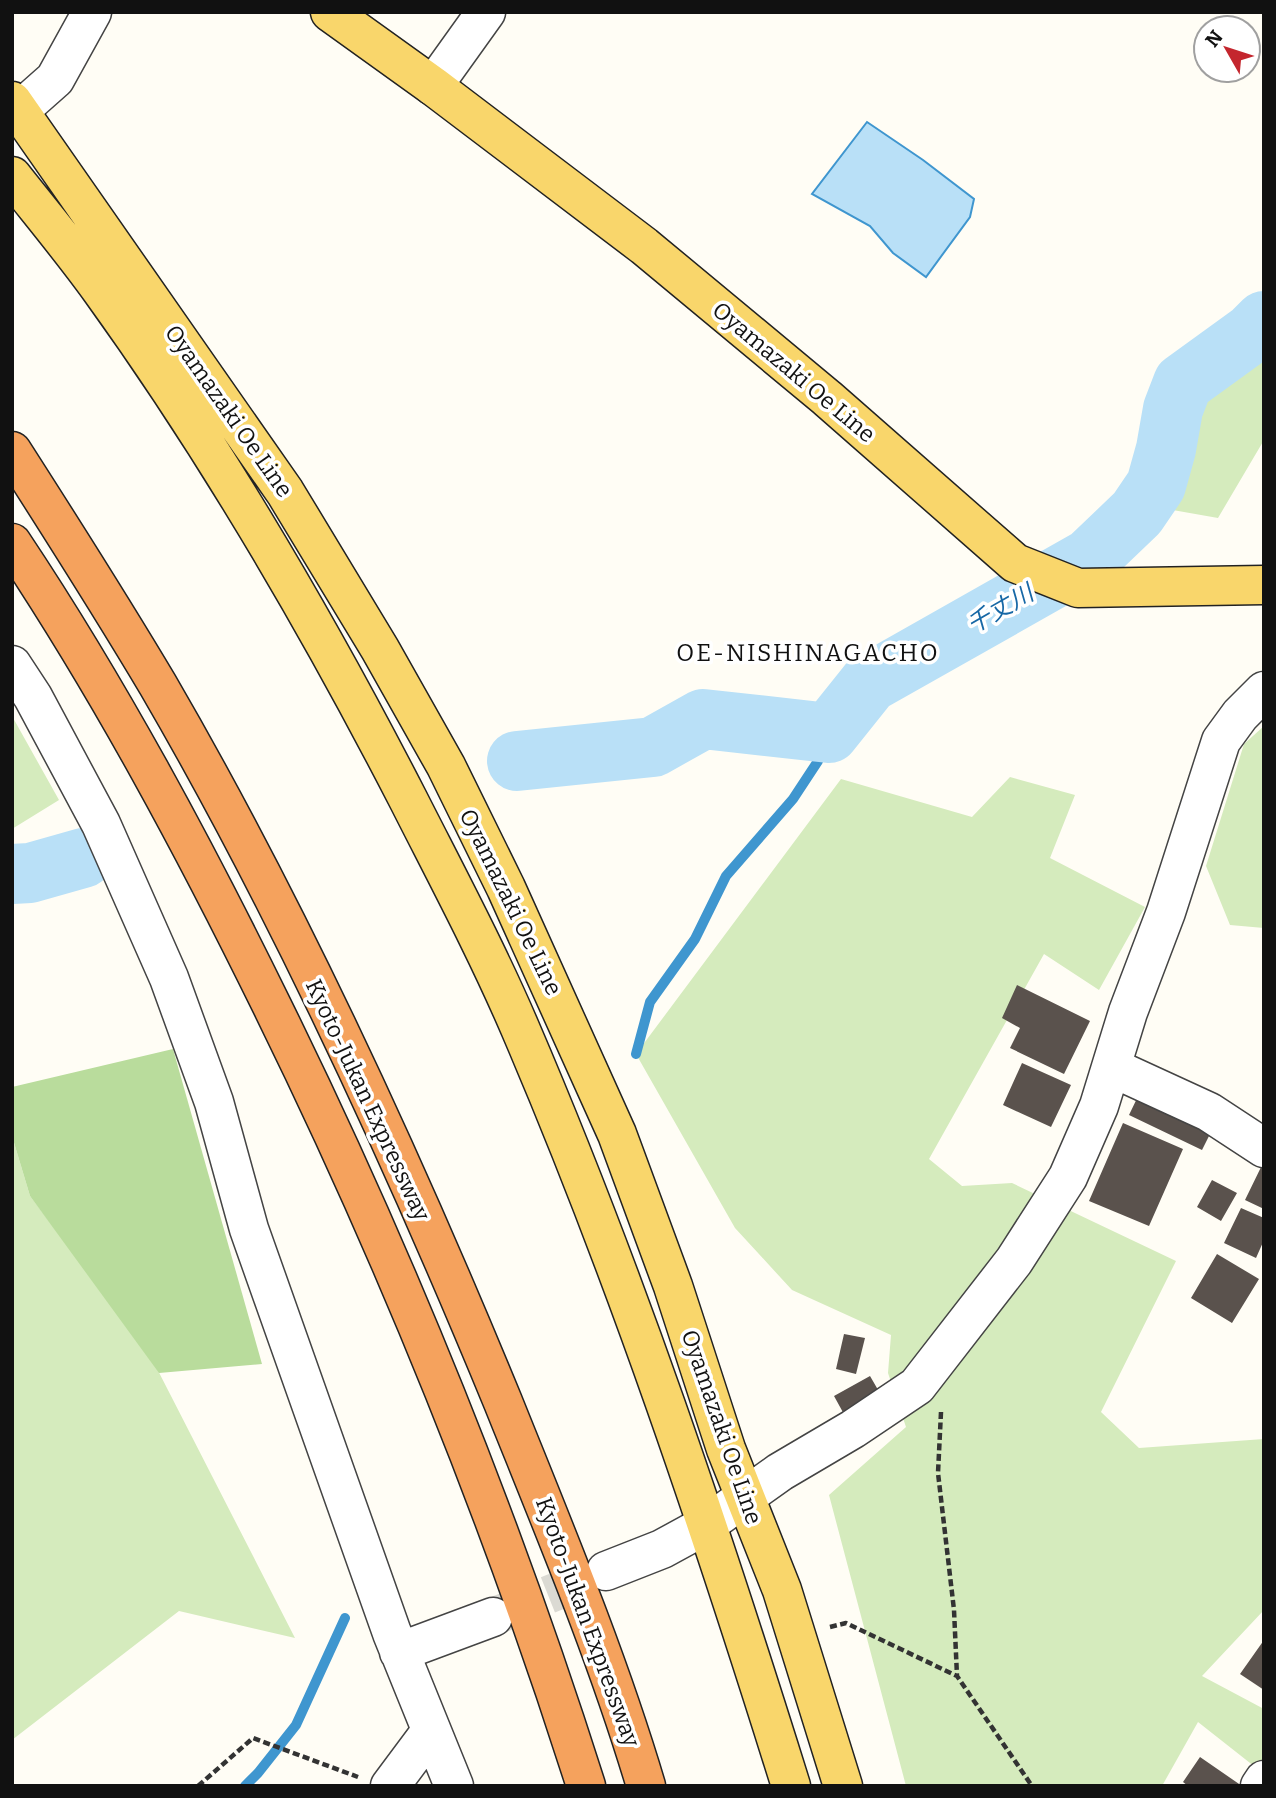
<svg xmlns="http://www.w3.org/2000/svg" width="1276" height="1798" viewBox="0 0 1276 1798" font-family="Bitter,'Noto Sans JP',serif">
  <rect width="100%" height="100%" fill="#fffdf5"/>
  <path fill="#d5ebbd" d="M1264,347V440L1218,518L1167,509L1197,400Z
    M12,716L59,800L12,829Z
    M1264,726V928L1230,925L1206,866L1244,744Z
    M1010,777L1075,795L1050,858L1145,907L1099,990L1044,954L929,1159L962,1186L1012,1183L1176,1261L1101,1412L1139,1448L1264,1439V1610L1202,1676L1264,1709V1774L1198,1722L1162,1786H906L829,1495L906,1427L888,1373L891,1335L792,1290L735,1228L636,1054L841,779L972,817Z
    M12,1136L30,1196L149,1353L295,1638L179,1611L12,1740Z"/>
  <path fill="#b9dc9c" d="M173,1049L262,1364L159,1373L30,1196L12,1136V1087Z"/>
  <path fill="#b9e0f7" stroke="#3f96cf" stroke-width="2" d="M867,122L923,160L974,199L970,217L926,277L893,253L870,226L812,194Z"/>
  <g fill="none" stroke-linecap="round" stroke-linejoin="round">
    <path stroke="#3f96cf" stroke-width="10" d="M636,1054L650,1002L695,939L726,876L793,799L818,761L829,733
      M245,1786L258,1773L296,1725L345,1618"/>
    <path stroke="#b9e0f7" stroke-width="60" d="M517,761L653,747L703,719L829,733L869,683L1090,558L1137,513L1156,485L1166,449L1173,409L1183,383L1252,333L1264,321
      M12,874L30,873L83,858"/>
  </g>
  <path fill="#5a524d" d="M1017,985L1090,1021L1064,1074L1010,1048L1020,1028L1002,1018Z
    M1022,1063L1071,1085L1051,1127L1003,1105Z
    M1142,1088L1215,1124L1202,1150L1129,1115Z
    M1123,1123L1183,1149L1149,1226L1089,1201Z
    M1264,1161V1209L1245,1200Z
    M1212,1180L1237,1193L1221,1221L1197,1207Z
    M1241,1208L1264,1218V1240L1256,1258L1224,1243Z
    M1217,1254L1259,1279L1232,1323L1191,1298Z
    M844,1334L865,1338L856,1374L836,1369Z
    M870,1376L881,1395L845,1416L834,1396Z
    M1264,1640V1690L1240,1674Z
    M1200,1757L1242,1786H1188L1183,1782Z"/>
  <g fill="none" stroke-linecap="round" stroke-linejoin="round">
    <path stroke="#dbdad3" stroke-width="38" stroke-dasharray="38 19" stroke-linecap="butt" d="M495,1616L605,1572"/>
    <g stroke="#444" stroke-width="41">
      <path id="minor" d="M433,86L486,12
        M20,110L55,79L92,12
        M12,665L33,697L101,824L169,978L214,1102L249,1229L392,1633L454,1786
        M1111,1067L1209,1112L1264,1148
        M606,1571L662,1549L706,1525L780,1472L853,1429L917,1386L1014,1261L1068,1177L1099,1106L1128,1012L1166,912L1221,741L1240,715L1264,691
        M399,1652L493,1617
        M390,1786L431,1731
        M1260,1786L1264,1780"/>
    </g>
    <g stroke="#222" stroke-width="41">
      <path id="major" d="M330,12L433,86L644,246L827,398L1015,563L1078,588L1264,585
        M12,101L285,492L380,649L446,766L506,888L617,1134L673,1286L726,1449L782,1590L843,1786
        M12,176C42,214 73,251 101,290C218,452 318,624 409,801C447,876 487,951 520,1028C626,1275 711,1530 791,1786"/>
    </g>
    <g stroke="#222" stroke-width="41">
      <path id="highway" d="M12,451C62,529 111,606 158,685C290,912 403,1159 503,1402C554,1529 607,1655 646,1786
        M12,543C110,690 194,847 272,1006C396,1258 501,1518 586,1786"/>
    </g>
    <path stroke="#333" stroke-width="4.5" stroke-dasharray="7 3.5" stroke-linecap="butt" d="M941,1412L938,1473L954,1610L957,1676
      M830,1627L846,1623L957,1676L1032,1786
      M198,1786L253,1738L358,1777"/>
    <use href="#minor" stroke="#fff" stroke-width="38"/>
    <use href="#major" stroke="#f9d66b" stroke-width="38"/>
    <use href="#highway" stroke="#f5a25d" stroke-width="38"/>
  </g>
  <g text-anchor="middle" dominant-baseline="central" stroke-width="7" stroke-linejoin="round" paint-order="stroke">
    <g font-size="23" fill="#111" stroke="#fff">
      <text transform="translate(794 372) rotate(40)">Oyamazaki Oe Line</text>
      <text transform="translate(229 411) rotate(55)">Oyamazaki Oe Line</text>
      <text transform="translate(511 902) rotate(64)">Oyamazaki Oe Line</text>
      <text transform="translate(368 1100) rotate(65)">Kyoto-Jukan Expressway</text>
      <text transform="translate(722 1427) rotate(71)">Oyamazaki Oe Line</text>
      <text transform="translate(588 1622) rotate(70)">Kyoto-Jukan Expressway</text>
    </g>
    <g font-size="24" font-style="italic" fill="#1768a6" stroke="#fff">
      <text transform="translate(1000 609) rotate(-30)">千丈川</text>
    </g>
    <g font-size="24" letter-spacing="2" fill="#111" stroke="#fff">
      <text x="808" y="653">OE-NISHINAGACHO</text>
    </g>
  </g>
  <rect width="1276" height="1798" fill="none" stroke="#111111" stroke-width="28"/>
  <g transform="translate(1227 49) rotate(309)"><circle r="33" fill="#ffffff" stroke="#a0a0a0" stroke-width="2"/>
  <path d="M0-5L12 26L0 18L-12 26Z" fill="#c4262e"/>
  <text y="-10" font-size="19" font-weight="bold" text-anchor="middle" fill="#111111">N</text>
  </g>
</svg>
